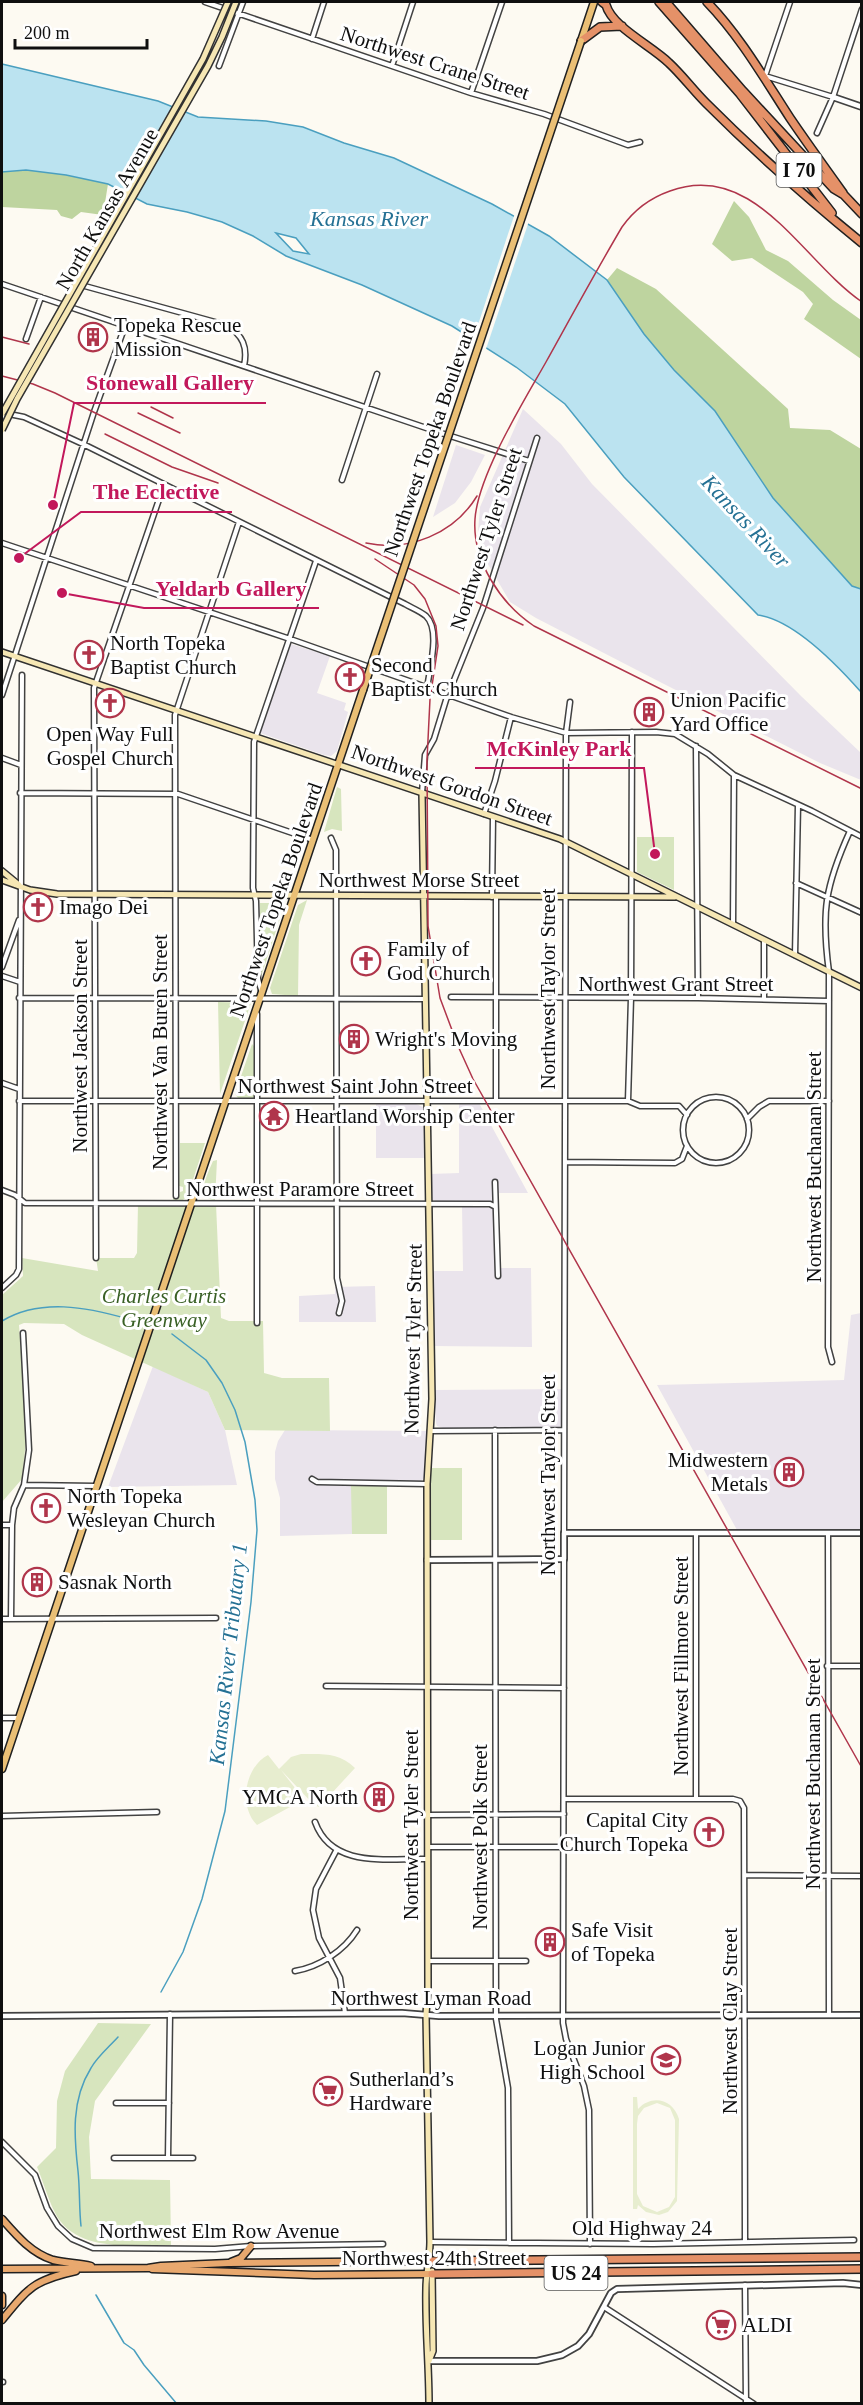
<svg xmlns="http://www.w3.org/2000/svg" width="863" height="2405" viewBox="0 0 863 2405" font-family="Georgia,serif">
  <rect width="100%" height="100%" fill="#fdfaf2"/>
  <path fill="#eae4ec" d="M523,409L561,444L592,484L801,696L861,753V780L820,763L662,683L536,618L510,602L485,559L478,532L480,507Z
    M456,445L485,455L471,482L455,503L433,517Z
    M291,644L330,656L317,693L346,703L344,710L348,712L337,751L331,756L324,755L260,733Z
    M459,1103H479L528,1193H499V1201L438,1202L431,1199L430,1174L459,1173Z
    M376,1104H416L423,1107L424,1158H376Z
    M462,1206L493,1208L496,1268H531L532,1347L434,1346L433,1271H463Z
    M375,1286L376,1322H299V1296L335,1294V1287Z
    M861,1313V1530H737L657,1385L844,1380L851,1315Z
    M153,1366L208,1392L225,1430L237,1485L108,1487Z
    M562,1389V1424L559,1428H443L437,1426L436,1423L434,1390Z
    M285,1430L427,1431L425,1477L421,1481H352V1534L280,1536V1498L275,1479V1452L278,1441Z"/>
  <path fill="#d7e5be" d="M337,787L341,789L342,831L332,829L324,832Z
    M637,837H674V890L637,872Z
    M307,900L299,925L298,996L272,994L270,988L298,905Z
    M260,903H285L260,980Z
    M218,1002L251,1003L220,1094Z
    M252,1044L254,1046V1097L252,1099L238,1098L235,1094Z
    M180,1143H205L188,1195L183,1200H173V1196H179L180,1192L183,1191V1187L179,1186Z
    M217,1160L215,1200C194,1199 208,1173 213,1161Z
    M138,1204H216L221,1318L229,1321H263L264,1373L282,1378H329L330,1431L225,1430L208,1392L82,1335L64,1324L24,1323L19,1325L27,1431L22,1479L2,1502V1295L23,1276L22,1258L98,1271L96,1258H134L137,1253Z
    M429,1468H462V1540H429Z
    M351,1486H387V1534H352Z
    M98,2023L151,2024L95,2101L89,2137L91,2179L170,2180L171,2245C137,2245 85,2252 61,2222C51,2210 44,2183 37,2167L56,2148L57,2101L65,2071Z"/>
  <path fill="#bed49f" d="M26,170L66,175L108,184L103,215L81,212L72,219L61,216L57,210L2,207V172Z
    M734,201L749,217L766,250L788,261L833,300L861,320V359L804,319L813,304L803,292L752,258L732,261L712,244Z
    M617,268L656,289L788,409L790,428L830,430L861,449V589L852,587L773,498L715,411L674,370L644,334L607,280Z"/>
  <path fill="#e7edcf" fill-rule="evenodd" d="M301,1754C322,1754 339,1752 355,1768L319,1807L314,1805L281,1770L302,1797L301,1801L257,1825C238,1806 245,1767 268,1755L279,1769L291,1757Z
    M633,2097H637L638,2109C652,2094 673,2099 679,2119L677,2201L668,2212L659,2215L646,2212L638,2205L637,2209H633ZM657,2103L670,2108L675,2120V2197L669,2207L657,2212L643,2206L637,2194V2124L638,2116L644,2108Z"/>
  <path fill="#bbe3f0" stroke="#4a9fbf" stroke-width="1.5" fill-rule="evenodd" d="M2,64L158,101L198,117L266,121L303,127L344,143L394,158L492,204L549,236L607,280L644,334L674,370L715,411L773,498L852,586L861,589V692C838,666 794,620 758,615L624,477L565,404L516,367L452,326L362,285L286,256L253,236L222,222L187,212L147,204L108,184L66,175L26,170L2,172ZM276,233L296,238L309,254L293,251Z"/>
  <path fill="#fdfaf2" d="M515,213L529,221L485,352L472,343Z"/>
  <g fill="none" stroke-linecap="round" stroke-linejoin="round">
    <path stroke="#4a9fbf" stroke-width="1.5" d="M2,1321C40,1298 87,1307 128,1319
      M161,1992L183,1952L202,1899L225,1811L251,1602L257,1530L255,1500L245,1442L235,1410L222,1383L206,1360L172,1334
      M81,2226C79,2208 80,2190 78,2171C74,2136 71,2100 91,2068C97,2057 109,2047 118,2037
      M96,2295L124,2343L134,2350L144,2365L177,2404"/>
    <g stroke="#424242" stroke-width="7">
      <path id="minor" d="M205,2L471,93L544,114L628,145L640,142
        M790,2L765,76L833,97
        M312,39L324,2
        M219,66L243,2
        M392,66L413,2
        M471,93L502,2
        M817,133L833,97L862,9
        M2,284L441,433L529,461
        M81,285L226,325C243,335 248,347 244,366
        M26,339L41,297
        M9,414L24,417L85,445L405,604C412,608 420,611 426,616C441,630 429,670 427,689
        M342,480L377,374
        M2,543L293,640L511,717L566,733L656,732L675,734L708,754L734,775L812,811L862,837
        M2,695L94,412L125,326
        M696,746L698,998
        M2,758L21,765
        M20,793L178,794L313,840
        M422,793L425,755L434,739L446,700L483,608L537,438
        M484,814L495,781L511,717
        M331,838L336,850L337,1278L342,1301L339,1313
        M796,883L862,913
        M492,897L493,817
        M733,924L734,775
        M795,955L798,805
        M2,967L19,920
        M2,976L20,982
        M261,990L258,979L256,901L253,888L254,742L316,561
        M451,997L698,998L829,1001
        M19,998L425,999
        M764,999V940
        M2,1083L19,1089
        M683 1130a33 33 0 1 1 66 0a33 33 0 1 1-66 0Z
        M19,1101H628L640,1106H679L687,1115
        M496,1101V897
        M628,1101L631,998L632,732
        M747,1119L759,1107L769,1101H829
        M565,1162L675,1163L682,1159L687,1146
        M495,1182L498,1276
        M2,1190L15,1195L25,1203L490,1204L494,1206
        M176,1196L175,715L239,522
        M96,1258L94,688L164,485
        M2,1288L16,1275L19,1269L22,675
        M257,1323V1014
        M832,1362L828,1347L829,972C821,912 825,886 850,831
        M495,1430L496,2019L508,2088L509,2243
        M430,1431L564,1430
        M312,1479L317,1482L427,1484
        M24,1485L96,1486
        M2,1525H12
        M564,1533L566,733L570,702
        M828,1533L829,2015
        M564,1559L563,2023L566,2039L584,2086L589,2110L590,2244
        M2,1619L216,1618
        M11,1619L12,1525L14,1508L24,1485L29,1450L23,1333
        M827,1666H862
        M326,1686L564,1688
        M2,1718H19
        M564,1799H733L740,1801L744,1808L745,2242
        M696,1799V1534
        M428,1815L564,1814
        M2,1816L157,1812
        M315,1822C332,1869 387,1858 427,1859
        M428,1847H564
        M336,1851L316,1889L313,1910L319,1938L340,1978L345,2013
        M745,1875L862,1876
        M428,1961H526
        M295,1971C319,1967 344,1951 357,1930
        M116,2103H169
        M2,2142L35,2175L47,2208L58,2226L72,2239L93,2248L215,2249L251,2246L383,2244
        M114,2158H193
        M168,2158L170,2014
        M430,2242L653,2244L854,2240
        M745,2285L746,2404
        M604,2307L754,2404
        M2,2382H3"/>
    </g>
    <g stroke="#424242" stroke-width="8">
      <path id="tertiary" d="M833,97L862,107
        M427,1560L564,1559V1533H862
        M2,2016L402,2013L439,2016L862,2015
        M429,2361H537L562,2355L578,2346L589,2334L611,2293L617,2289L843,2283L862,2285"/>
    </g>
    <g stroke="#313131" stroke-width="8">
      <path id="secondary" d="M2,652L560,839L862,988
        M422,793L432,1399L427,1484L428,1989L426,2014L430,2242C430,2258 426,2273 426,2288C425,2327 429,2365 429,2404
        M2,871L19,885
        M2,880L30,890L57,894L675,897
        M429,2361L433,2351L432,2271"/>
    </g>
    <g stroke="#202020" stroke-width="9">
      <path id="primary" d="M581,41L594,2
        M2,1769L363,690"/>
    </g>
    <g stroke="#202020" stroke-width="9">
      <path id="trunk" d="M2,2219C16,2235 31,2253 53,2260C66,2263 79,2263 91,2266
        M231,2262L241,2258L251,2246
        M2,2269L148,2268L161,2266L228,2263L430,2261
        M152,2269L314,2275L432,2274
        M2,2296V2305
        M2,2320C28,2288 34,2280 76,2271"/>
    </g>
    <g stroke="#202020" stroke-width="10">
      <path id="motorway" d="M602,2L606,5C612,27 652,46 669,63C682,75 693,90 706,103C755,152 808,199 862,243
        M659,2L740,94L832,213
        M666,2L743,91L834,189L844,195L862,214
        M707,2C740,36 764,78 790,118C807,143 825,168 843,193
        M581,41L600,27L622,26
        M430,2261L862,2257
        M432,2274L862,2269"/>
    </g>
    <use href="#minor" stroke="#fff" stroke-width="4"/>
    <use href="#tertiary" stroke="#fff" stroke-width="4.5"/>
    <use href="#secondary" stroke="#f6e7b4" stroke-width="5"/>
    <use href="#primary" stroke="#eabf75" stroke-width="6"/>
    <use href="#trunk" stroke="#e8a86e" stroke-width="6"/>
    <use href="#motorway" stroke="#e59168" stroke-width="7"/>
    <path stroke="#b0354b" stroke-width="1.5" d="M862,302C802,261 755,160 670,191C650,198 634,210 622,227C596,271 571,317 546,362C524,401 478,475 475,519C472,561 501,604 534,626L862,789
      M2,337L29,344
      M2,376L33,384L55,393L523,625
      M151,407L173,418
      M138,413L180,433
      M105,434L172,467L218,483
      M366,543C409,552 454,534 477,496
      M375,559L414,585L425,599L436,626L438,646L430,699L427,760L428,926L440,998L458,1046L473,1079L862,1768"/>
    <g stroke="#313131" stroke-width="8" stroke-linecap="butt">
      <path id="secondary-bridge" d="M2,414L203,59L228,2
        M2,430L17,399L208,66L222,37L236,2"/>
    </g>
    <g stroke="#202020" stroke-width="9" stroke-linecap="butt">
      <path id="primary-bridge" d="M363,690L581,41"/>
    </g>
    <use href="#secondary-bridge" stroke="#f6e7b4" stroke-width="5"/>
    <use href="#primary-bridge" stroke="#eabf75" stroke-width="6"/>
  </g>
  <defs>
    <g id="building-ring" transform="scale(1.5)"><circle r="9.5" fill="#fff" stroke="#b0354b" stroke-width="1.5"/><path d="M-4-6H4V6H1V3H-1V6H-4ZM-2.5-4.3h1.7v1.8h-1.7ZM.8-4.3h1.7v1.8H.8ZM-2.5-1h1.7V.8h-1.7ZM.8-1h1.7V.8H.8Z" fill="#b0354b"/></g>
    <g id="church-ring" transform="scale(1.5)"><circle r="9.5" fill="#fff" stroke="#b0354b" stroke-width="1.5"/><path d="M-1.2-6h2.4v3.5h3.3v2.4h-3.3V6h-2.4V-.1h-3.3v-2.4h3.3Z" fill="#b0354b"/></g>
    <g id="temple-ring" transform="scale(1.5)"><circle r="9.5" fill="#fff" stroke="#b0354b" stroke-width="1.5"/><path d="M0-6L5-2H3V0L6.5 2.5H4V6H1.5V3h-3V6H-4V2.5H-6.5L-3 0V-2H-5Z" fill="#b0354b"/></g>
    <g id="school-ring" transform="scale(1.5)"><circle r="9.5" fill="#fff" stroke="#b0354b" stroke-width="1.5"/><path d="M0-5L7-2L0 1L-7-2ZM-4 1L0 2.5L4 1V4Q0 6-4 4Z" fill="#b0354b"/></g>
    <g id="supermarket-ring" transform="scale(1.5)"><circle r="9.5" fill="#fff" stroke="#b0354b" stroke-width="1.5"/><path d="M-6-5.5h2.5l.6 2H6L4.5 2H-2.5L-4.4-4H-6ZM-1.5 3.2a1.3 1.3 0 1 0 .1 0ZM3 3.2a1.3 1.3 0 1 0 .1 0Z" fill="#b0354b"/></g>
  </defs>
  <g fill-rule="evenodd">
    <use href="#building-ring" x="93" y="337"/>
    <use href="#church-ring" x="89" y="655"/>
    <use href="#church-ring" x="350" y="677"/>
    <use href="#church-ring" x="110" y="703"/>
    <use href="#building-ring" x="649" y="712"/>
    <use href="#church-ring" x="38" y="907"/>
    <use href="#church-ring" x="366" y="961"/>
    <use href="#building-ring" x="354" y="1039"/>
    <use href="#temple-ring" x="274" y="1116"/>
    <use href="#building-ring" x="789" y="1472"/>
    <use href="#church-ring" x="46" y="1508"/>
    <use href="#building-ring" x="37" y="1582"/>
    <use href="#building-ring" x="379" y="1797"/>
    <use href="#church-ring" x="709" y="1832"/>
    <use href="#building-ring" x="550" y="1942"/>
    <use href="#school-ring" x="666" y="2060"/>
    <use href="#supermarket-ring" x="328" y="2091"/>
    <use href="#supermarket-ring" x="721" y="2325"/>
  </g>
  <g text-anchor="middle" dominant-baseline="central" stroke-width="6" stroke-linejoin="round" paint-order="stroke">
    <g fill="#fff" stroke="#575757" stroke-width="1.5">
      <rect x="776.5" y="153" width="45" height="34" rx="4.5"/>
      <rect x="544.5" y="2256" width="63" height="34" rx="4.5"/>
    </g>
    <g font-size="20" font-weight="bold" fill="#0f0f0f">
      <text x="799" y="170">I 70</text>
      <text x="576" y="2273">US 24</text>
    </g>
    <g font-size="21" fill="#0f0f0f" stroke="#fff">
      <text transform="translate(435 63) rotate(18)">Northwest Crane Street</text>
      <text transform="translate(107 209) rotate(-60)">North Kansas Avenue</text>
      <text transform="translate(430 439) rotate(-71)">Northwest Topeka Boulevard</text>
      <text transform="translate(486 539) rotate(-72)">Northwest Tyler Street</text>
      <text transform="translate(452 785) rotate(19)">Northwest Gordon Street</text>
      <text x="419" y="880">Northwest Morse Street</text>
      <text transform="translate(276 900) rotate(-71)">Northwest Topeka Boulevard</text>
      <text x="676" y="984">Northwest Grant Street</text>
      <text transform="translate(548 989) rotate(-90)">Northwest Taylor Street</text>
      <text transform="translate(80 1046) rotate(-90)">Northwest Jackson Street</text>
      <text transform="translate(160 1052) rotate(-90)">Northwest Van Buren Street</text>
      <text x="355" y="1086">Northwest Saint John Street</text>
      <text transform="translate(814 1167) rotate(-90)">Northwest Buchanan Street</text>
      <text x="300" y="1189">Northwest Paramore Street</text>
      <text transform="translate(413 1339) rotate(-89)">Northwest Tyler Street</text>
      <text transform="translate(548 1475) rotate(-90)">Northwest Taylor Street</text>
      <text transform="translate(681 1666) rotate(-90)">Northwest Fillmore Street</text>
      <text transform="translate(813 1774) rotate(-90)">Northwest Buchanan Street</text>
      <text transform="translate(411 1825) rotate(-90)">Northwest Tyler Street</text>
      <text transform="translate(480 1837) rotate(-90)">Northwest Polk Street</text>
      <text x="431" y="1998">Northwest Lyman Road</text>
      <text transform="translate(730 2021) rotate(-90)">Northwest Clay Street</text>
      <text x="642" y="2228">Old Highway 24</text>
      <text x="219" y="2231">Northwest Elm Row Avenue</text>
      <text x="434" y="2258">Northwest 24th Street</text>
    </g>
    <g font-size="21" fill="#0f0f0f" stroke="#fff" text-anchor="start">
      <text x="114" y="325">Topeka Rescue<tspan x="114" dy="24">Mission</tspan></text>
      <text x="110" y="643">North Topeka<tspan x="110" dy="24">Baptist Church</tspan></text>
      <text x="371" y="665">Second<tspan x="371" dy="24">Baptist Church</tspan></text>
      <text x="670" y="700">Union Pacific<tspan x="670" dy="24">Yard Office</tspan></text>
      <text x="110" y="734" text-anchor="middle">Open Way Full<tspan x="110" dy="24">Gospel Church</tspan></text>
      <text x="59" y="907">Imago Dei</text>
      <text x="387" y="949">Family of<tspan x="387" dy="24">God Church</tspan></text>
      <text x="375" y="1039">Wright's Moving</text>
      <text x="295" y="1116">Heartland Worship Center</text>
      <text x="768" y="1460" text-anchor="end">Midwestern<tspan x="768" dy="24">Metals</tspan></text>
      <text x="67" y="1496">North Topeka<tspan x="67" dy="24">Wesleyan Church</tspan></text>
      <text x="58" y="1582">Sasnak North</text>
      <text x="358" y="1797" text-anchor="end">YMCA North</text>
      <text x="688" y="1820" text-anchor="end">Capital City<tspan x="688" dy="24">Church Topeka</tspan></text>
      <text x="571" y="1930">Safe Visit<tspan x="571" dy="24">of Topeka</tspan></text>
      <text x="645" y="2048" text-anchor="end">Logan Junior<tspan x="645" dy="24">High School</tspan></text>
      <text x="349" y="2079">Sutherland’s<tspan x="349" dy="24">Hardware</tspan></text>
      <text x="742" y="2325">ALDI</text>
    </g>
    <g font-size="21" font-style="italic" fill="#396025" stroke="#fff">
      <text x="164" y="1296">Charles Curtis<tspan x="164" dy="24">Greenway</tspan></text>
    </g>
    <g font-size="22" font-style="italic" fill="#257194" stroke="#fff">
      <text x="369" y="218">Kansas River</text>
      <text transform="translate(746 521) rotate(47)">Kansas River</text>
      <text transform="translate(228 1654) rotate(-84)">Kansas River Tributary 1</text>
    </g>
  </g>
  <path fill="none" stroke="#c2185b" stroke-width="2" d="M53 505L74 403H266M19 558L81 512H232M62 593L144 608H319M655 854L644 768H475"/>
  <g fill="#c2185b" stroke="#fff" stroke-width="2">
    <circle cx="53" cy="505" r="6"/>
    <circle cx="19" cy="558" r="6"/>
    <circle cx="62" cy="593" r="6"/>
    <circle cx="655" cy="854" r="6"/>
  </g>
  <g font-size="22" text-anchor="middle" font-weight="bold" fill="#c2185b" stroke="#fff" stroke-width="6" stroke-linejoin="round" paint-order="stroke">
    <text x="170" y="390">Stonewall Gallery</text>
    <text x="156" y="499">The Eclective</text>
    <text x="231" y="596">Yeldarb Gallery</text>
    <text x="559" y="756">McKinley Park</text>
  </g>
  <rect width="863" height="2405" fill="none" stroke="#0f0f0f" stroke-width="6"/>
  <path d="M15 39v9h132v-9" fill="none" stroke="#0f0f0f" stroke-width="3"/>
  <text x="24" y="39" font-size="18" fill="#0f0f0f" stroke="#ffffff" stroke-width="4.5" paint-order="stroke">200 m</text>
</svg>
